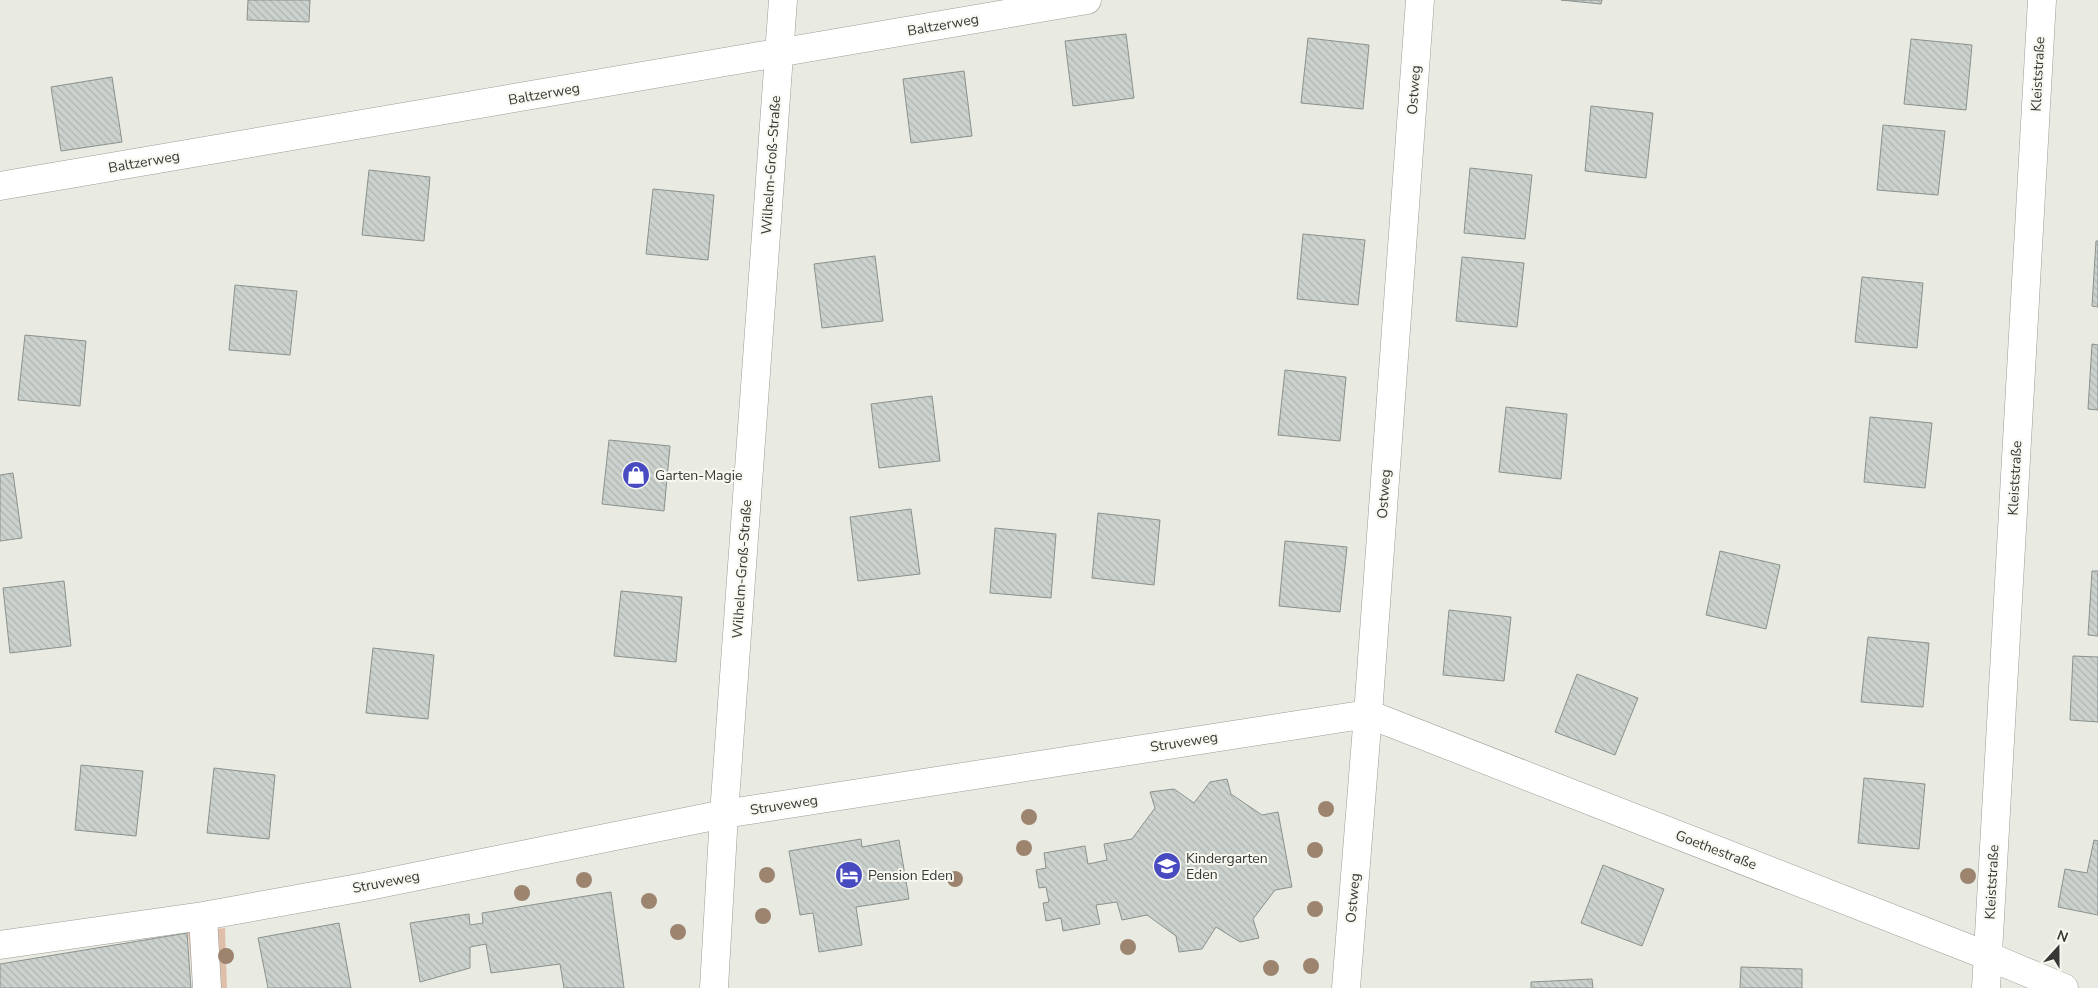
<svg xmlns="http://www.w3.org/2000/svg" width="2098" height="988" viewBox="0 0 2098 988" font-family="'Nunito Sans',sans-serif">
  <defs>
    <pattern id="building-back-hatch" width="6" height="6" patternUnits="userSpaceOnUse" patternTransform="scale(1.25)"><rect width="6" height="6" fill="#cbd1cc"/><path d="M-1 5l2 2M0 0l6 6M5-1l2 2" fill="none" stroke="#afb4b0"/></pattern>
  </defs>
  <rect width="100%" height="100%" fill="#e9ebe3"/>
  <path fill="#e0bfaa" d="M225,928L227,988H193L188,932Z"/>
  <path fill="url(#building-back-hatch)" stroke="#8b918c" d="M248,0H310L309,22L247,20Z
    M1561,0H1602L1601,4Z
    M1126,34L1134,98L1073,106L1065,41Z
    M1308,38L1369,45L1363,109L1301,103Z
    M1911,39L1972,45L1966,110L1904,104Z
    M964,71L972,136L911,143L903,79Z
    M112,77L122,142L61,151L51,87Z
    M1591,106L1653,113L1646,178L1585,171Z
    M1883,125L1945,131L1938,195L1877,190Z
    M1470,168L1532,175L1525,239L1464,233Z
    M369,170L430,177L424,241L362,235Z
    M653,189L714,195L708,260L646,254Z
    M1303,234L1365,240L1358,305L1297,299Z
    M2096,241H2098V307L2092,306Z
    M875,256L883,321L822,328L814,264Z
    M1462,257L1524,263L1517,327L1456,321Z
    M1862,277L1923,283L1917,348L1855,342Z
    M235,285L297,291L290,355L229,350Z
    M25,335L86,341L80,406L18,400Z
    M2092,344L2098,345V410L2088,409Z
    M1285,370L1346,377L1340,441L1278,435Z
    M932,396L940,461L879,468L871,404Z
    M1506,407L1567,414L1561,479L1499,472Z
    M1870,417L1932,423L1925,488L1864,482Z
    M609,440L670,446L664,511L602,504Z
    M13,473L22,538L0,541V475Z
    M911,509L920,574L858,581L850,517Z
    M1098,513L1160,520L1154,585L1092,578Z
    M995,528L1056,534L1051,598L990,593Z
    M1285,541L1347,547L1340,612L1279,606Z
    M1720,551L1780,565L1766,629L1706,615Z
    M2092,571H2098V636L2088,635Z
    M64,581L71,646L10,653L3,588Z
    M621,591L682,597L676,662L614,656Z
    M1449,610L1511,617L1504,681L1443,675Z
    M1868,637L1929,643L1923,707L1861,702Z
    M373,648L434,655L428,719L366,713Z
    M2073,656L2098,657V722L2070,720Z
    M1577,674L1638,698L1615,755L1555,732Z
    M81,765L143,771L136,836L75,830Z
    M214,768L275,775L269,839L207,833Z
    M1864,778L1925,784L1919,849L1858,843Z
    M1227,779L1231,794L1262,815L1278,812L1292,887L1275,890L1253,919L1259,938L1240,942L1216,927L1202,949L1179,952L1176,936L1147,915L1122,920L1117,902L1096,905L1100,924L1063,931L1061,918L1046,921L1043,903L1049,902L1046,887L1039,888L1036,870L1046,868L1044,853L1085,846L1088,864L1107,860L1104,844L1132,839L1155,808L1150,792L1174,789L1194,803L1210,782Z
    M861,839L862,847L899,840L909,899L856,907L862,945L819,952L813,913L800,915L789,851Z
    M2094,840L2098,841V915L2058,907L2065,869L2087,873Z
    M1603,865L1664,889L1642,946L1581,923Z
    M611,892L624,988H564L560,964L491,973L486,944L470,947V968L420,982L410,923L469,914L470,925L483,923L482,913Z
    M339,923L351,988H268L258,938Z
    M187,933L191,988H0V964Z
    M1741,967L1802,969V988H1740Z
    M1592,979L1593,988H1531V982Z"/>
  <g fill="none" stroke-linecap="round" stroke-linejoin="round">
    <g stroke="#9b9d95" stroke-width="29">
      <path id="minor" d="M0,186L1087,0
        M203,916L207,988
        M0,945L203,916L364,887L724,814L1368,714L1988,956L2064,988
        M714,988L724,814L783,0
        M1346,988L1368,714L1420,0
        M1986,988L2042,0"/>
    </g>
    <use href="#minor" stroke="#fff" stroke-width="28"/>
  </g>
  <g fill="#9c846f">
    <circle cx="1326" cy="809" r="8"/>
    <circle cx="1029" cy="817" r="8"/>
    <circle cx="1024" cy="848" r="8"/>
    <circle cx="1315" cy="850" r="8"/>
    <circle cx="767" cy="875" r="8"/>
    <circle cx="1968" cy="876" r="8"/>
    <circle cx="955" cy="879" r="8"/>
    <circle cx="584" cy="880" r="8"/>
    <circle cx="522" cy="893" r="8"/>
    <circle cx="649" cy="901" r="8"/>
    <circle cx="1315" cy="909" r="8"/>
    <circle cx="763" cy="916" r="8"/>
    <circle cx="678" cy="932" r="8"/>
    <circle cx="1128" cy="947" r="8"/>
    <circle cx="226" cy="956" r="8"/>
    <circle cx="1311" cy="966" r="8"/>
    <circle cx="1271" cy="968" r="8"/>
  </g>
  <defs>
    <g id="shop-disc" transform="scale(1.4375)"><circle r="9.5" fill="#484ac0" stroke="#f7f8f0"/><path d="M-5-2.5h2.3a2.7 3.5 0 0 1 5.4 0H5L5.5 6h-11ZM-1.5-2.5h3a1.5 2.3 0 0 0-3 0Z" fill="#fff"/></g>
    <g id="school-disc" transform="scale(1.4375)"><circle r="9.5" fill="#484ac0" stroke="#f7f8f0"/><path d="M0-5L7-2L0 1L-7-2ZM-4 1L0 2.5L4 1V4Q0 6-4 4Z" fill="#fff"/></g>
    <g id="hotel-disc" transform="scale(1.4375)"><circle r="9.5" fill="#484ac0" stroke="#f7f8f0"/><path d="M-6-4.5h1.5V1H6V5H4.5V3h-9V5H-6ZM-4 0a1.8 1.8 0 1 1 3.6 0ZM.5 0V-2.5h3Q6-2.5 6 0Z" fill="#fff"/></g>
  </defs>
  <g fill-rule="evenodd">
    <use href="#shop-disc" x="636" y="475"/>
    <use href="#school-disc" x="1167" y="866"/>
    <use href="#hotel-disc" x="849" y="875"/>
  </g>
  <g text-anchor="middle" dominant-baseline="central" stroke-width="4" stroke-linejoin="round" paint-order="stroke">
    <g font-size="14" fill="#373835" stroke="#f7f8f0">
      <text transform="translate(943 25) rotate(-10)">Baltzerweg</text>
      <text transform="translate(2038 74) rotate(-87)">Kleiststraße</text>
      <text transform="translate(1414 90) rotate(-86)">Ostweg</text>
      <text transform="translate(544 94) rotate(-10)">Baltzerweg</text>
      <text transform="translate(144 162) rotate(-10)">Baltzerweg</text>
      <text transform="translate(771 165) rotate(-86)">Wilhelm-Groß-Straße</text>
      <text transform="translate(2015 478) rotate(-87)">Kleiststraße</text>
      <text transform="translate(1384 494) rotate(-86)">Ostweg</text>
      <text transform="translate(742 569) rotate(-86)">Wilhelm-Groß-Straße</text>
      <text transform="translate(1184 742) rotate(-9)">Struveweg</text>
      <text transform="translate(784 805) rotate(-9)">Struveweg</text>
      <text transform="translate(1716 850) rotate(21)">Goethestraße</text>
      <text transform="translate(386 882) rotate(-11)">Struveweg</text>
      <text transform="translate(1992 882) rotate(-87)">Kleiststraße</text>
      <text transform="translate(1353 898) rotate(-85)">Ostweg</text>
    </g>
    <g font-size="14" fill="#373835" stroke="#f7f8f0" text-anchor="start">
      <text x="655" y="475">Garten-Magie</text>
      <text x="1186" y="858">Kindergarten<tspan x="1186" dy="16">Eden</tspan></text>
      <text x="868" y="875">Pension Eden</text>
    </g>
  </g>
  <g transform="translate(2058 948) rotate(21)" stroke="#f7f8f0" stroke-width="4" paint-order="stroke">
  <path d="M0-4L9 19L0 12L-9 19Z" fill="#373835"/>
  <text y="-8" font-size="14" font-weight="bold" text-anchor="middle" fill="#373835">N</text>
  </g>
</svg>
